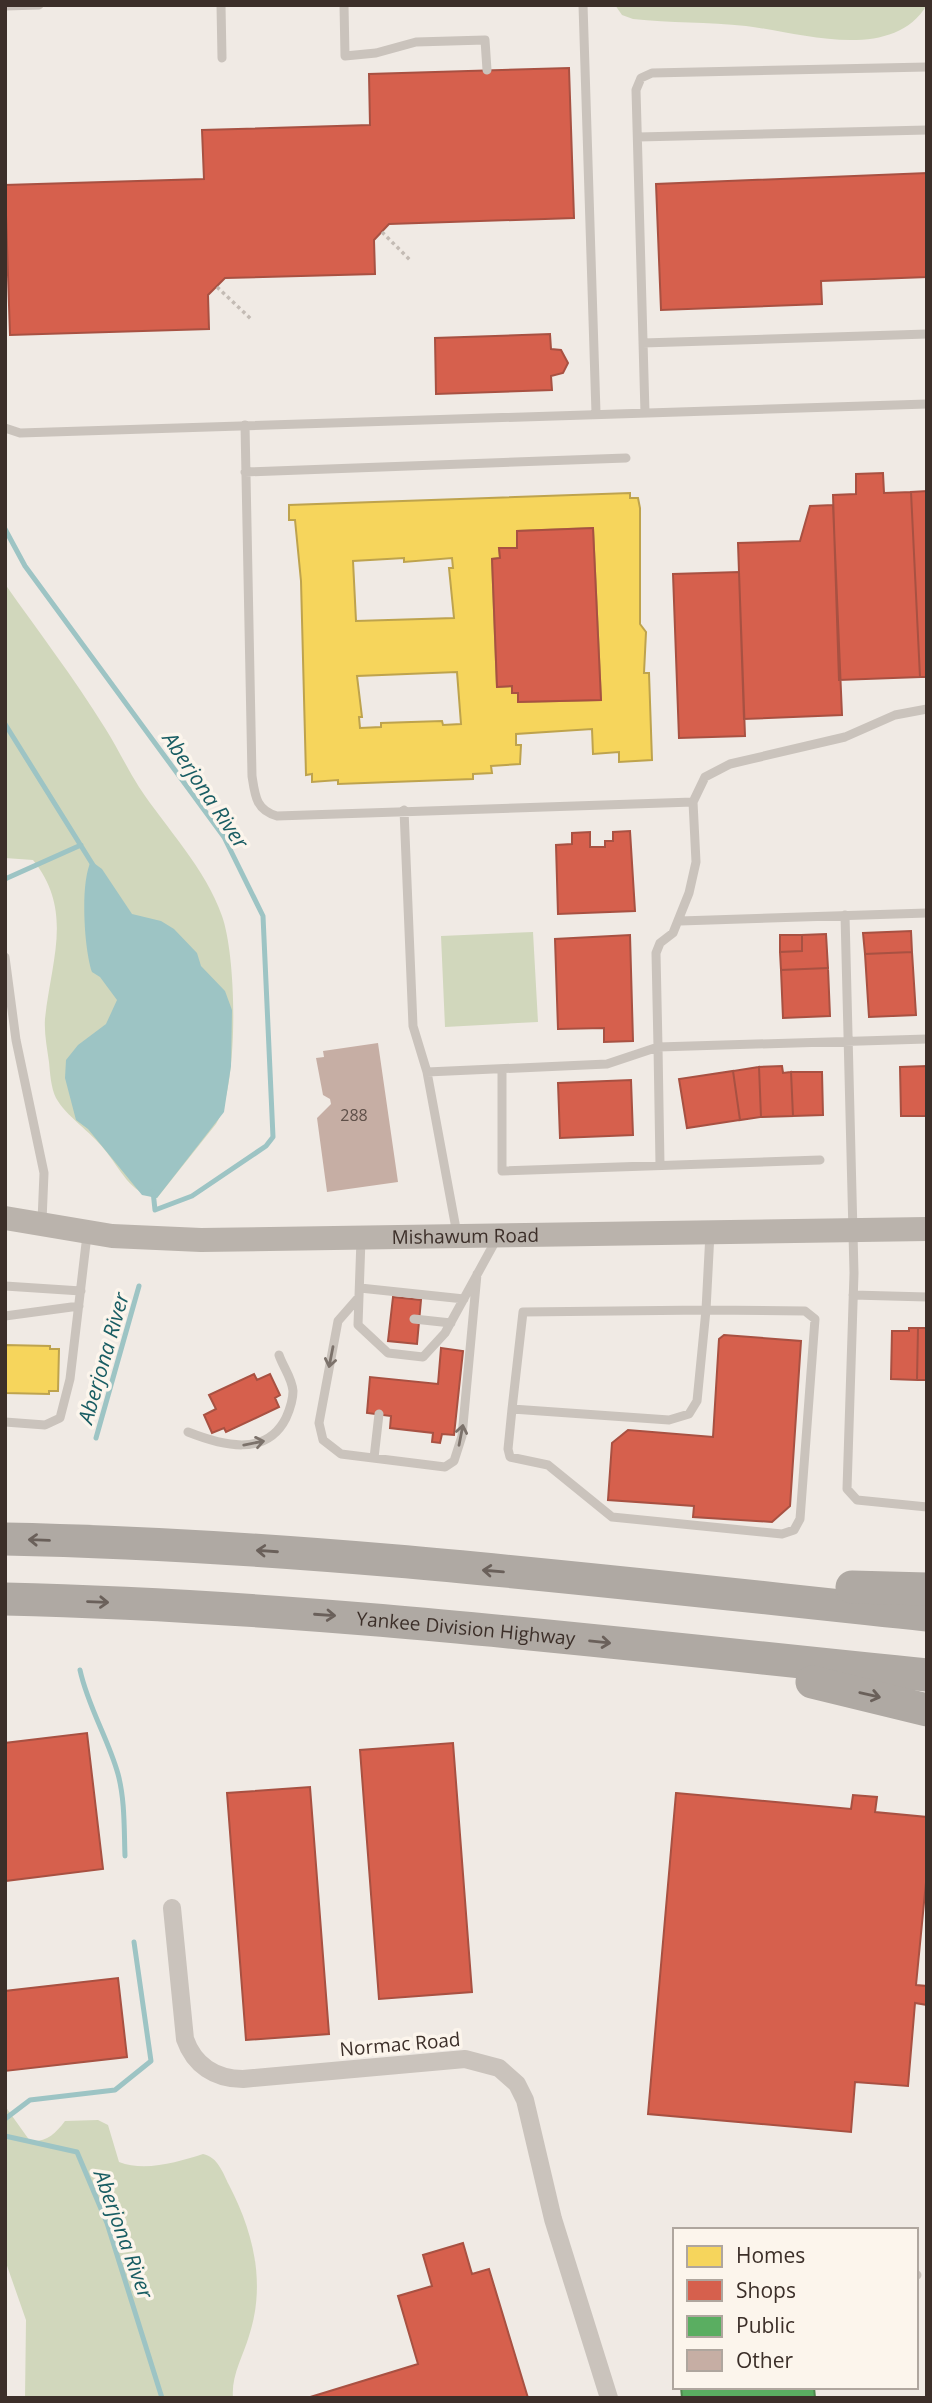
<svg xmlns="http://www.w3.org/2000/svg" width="932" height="2403" viewBox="0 0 932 2403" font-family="'Open Sans',sans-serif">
  <rect width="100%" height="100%" fill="#f0eae4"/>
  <path fill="#d1d7bc" d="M615,5H927C891,64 799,32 746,26C708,22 670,23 633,19L622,15Z
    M5,584C38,631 74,678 105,728C117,747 127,768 139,787C166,828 206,869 222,916C237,958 239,1088 216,1124L157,1198C129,1193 121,1169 104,1149C91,1132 66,1116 56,1098C51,1088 50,1073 49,1062C47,1048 44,1032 45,1019C51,960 74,911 33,860L5,858Z
    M533,932L538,1022L445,1027L441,936Z
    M5,2106L30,2141C47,2142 55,2134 65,2121L98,2120L108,2125L119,2162C145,2172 178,2162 203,2154C218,2157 223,2173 229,2185C254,2233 266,2284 249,2336C243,2356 231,2376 233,2398H25L26,2320L5,2260Z"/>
  <path fill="#9dc4c4" d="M91,861L102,869L132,914L161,921L174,929L197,953L201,966L225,991L232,1010L231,1066L224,1112L157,1198L142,1195L88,1129L76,1120L65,1078L66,1060L78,1045L106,1024L117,1000L100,977L92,972C84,948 80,883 91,861Z"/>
  <path fill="#f6d55c" stroke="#bea34d" stroke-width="2" fill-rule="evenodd" d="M630,493V498H638L640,508V624L646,632L644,673H649L652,760L619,762V752L593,754L592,729L516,734V745H521L520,764L491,766L492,773L473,774V779L338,784V780L312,782V774L306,775L301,581L295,520H289V505ZM593,528L601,700L518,702V693H512V686L497,687L492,559L500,558L499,548H517V531ZM404,558V562L452,558L453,568H449L454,618L356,621L353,561ZM457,672L461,724L443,725L442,721L381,723V727L360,728L359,717H362L357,676Z
    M5,1345L50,1346V1349H59L58,1391H49V1394L5,1393Z"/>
  <path fill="#d6604d" stroke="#a85142" stroke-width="2" d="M569,68L574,218L389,224L374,240L375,274L225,278L208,295L209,329L10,335L5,185L204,179L202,130L370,125L369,74Z
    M927,173V277L821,281L822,304L661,310L656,184Z
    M550,334L551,349L561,350L568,363L563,373L551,376L552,390L436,394L435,338Z
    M883,473L884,493L911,492L920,677L839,680L833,495L856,494V474Z
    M927,491V677H920L911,492Z
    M833,505L842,715L744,719L738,543L800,541L810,506Z
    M593,528L601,700L518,702V693H512V686L497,687L492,559L500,558L499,548H517V531Z
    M739,572L745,736L679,738L673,574Z
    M630,831L635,911L558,914L556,845L572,844V833L590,832V847H605V841H613V832Z
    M911,931L912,952L865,954L863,933Z
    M826,934L828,968L781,970L780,952L802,951V935Z
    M630,935L633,1041L604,1042V1028L558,1029L555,939Z
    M780,935H802V951L780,952Z
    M912,952L916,1015L869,1017L865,954Z
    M828,968L830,1016L783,1018L781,970Z
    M782,1066L783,1073L791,1072L793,1116L761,1117L759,1067Z
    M927,1066V1116H901L900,1067Z
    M759,1067L761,1117L740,1120L733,1071Z
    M733,1071L740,1120L687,1128L679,1079Z
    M791,1072H822L823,1115L793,1116Z
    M631,1080L633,1135L560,1138L558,1083Z
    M393,1297L421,1300L417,1344L388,1341Z
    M909,1328H918L917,1380L891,1379L892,1331H909Z
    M918,1328H927V1380H917Z
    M724,1335L801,1341L790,1506L772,1522L693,1517L694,1506L608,1500L612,1443L628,1430L713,1437L719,1339Z
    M441,1348L463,1351L454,1435L442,1434L440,1443L432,1442L433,1433L390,1428L391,1416L367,1413L370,1377L438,1384Z
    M254,1374L257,1380L270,1374L280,1395L275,1398L279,1407L226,1432L224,1428L212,1433L204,1415L216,1409L209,1395Z
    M87,1733L103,1869L5,1881V1743Z
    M453,1743L472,1992L379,1999L360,1750Z
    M310,1787L329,2034L246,2040L227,1793Z
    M676,1793L851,1809L853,1795L877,1797L875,1812L927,1817V1872L916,1985L927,1986V2005L915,2003L908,2086L855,2082L851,2132L648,2114Z
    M118,1978L127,2057L5,2071V1991Z
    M463,2243L472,2274L489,2269L528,2398H307L418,2364L398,2296L432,2286L423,2255Z"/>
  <path fill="#5aae61" stroke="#518850" stroke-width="2" d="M681,2387H814L815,2398H682Z"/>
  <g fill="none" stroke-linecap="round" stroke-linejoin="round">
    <path stroke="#9dc4c4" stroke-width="5" d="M5,529L25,566L224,837L263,916L273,1137L266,1146L192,1196L155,1210L153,1191
      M5,724L93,865
      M5,879L81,845
      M96,1438L139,1286
      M80,1670C88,1707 108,1738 118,1774C125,1800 124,1829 125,1856
      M5,2119L30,2100L115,2090L151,2061L134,1942
      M5,2136L77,2152L107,2223L162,2398"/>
  </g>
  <path fill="#c6aea4" d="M378,1043L398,1182L327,1192L317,1118L331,1104L330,1099L323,1095L316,1058L324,1057L323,1051Z"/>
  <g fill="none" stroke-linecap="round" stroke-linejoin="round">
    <path stroke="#c3bbb4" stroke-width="3.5" stroke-dasharray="3.5 3.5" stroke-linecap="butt" d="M382,232L411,261
      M217,287L251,319"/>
    <path stroke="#cac3bc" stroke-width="9" d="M221,5L222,58
      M344,5L345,56L376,53L416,42L485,40L487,70
      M583,5L596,413
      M5,6L39,5
      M638,137L927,130
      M643,343L927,334
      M645,413L636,90L641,78L652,73L927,67
      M245,425L252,776C255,796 256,810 277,816L693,802
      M5,428L20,433L927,404
      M245,472L626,458
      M404,810L413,1026L427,1072
      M845,915L854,1273L847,1489L857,1500L927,1507
      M680,921L927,913
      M5,957L16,1040L44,1173L42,1221
      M502,1071V1171L820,1160
      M660,1165L658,1047L927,1039
      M457,1234L427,1072L607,1064L658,1047L656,953L660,943L673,933L689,893L696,862L693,802L705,777L730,764L845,737L895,715L927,709
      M361,1239L358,1325L388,1353L423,1357L445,1333L496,1240
      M5,1286L81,1291
      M360,1288L464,1299
      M853,1295L927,1297
      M359,1297L338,1321L319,1423L323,1440L341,1454L445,1467L454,1461L462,1436L477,1274
      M706,1310L697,1401L689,1414L669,1420L512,1409L523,1312Z
      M5,1316L79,1306
      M414,1319L451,1323
      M512,1409L508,1449L510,1457L548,1465L612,1517L782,1534L794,1530L800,1519L815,1319L805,1311L706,1310L710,1233
      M5,1422L45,1425L60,1418L70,1379L87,1235
      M188,1432C221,1445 266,1458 286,1418C290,1409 293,1401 293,1391C292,1378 283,1367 279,1355
      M374,1458L379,1414
      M916,2275H917"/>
    <path stroke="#cac3bc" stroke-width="18" d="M172,1908L185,2039C194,2065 215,2079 243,2079L465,2059L499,2068L517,2084L525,2100L553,2219L609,2398"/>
    <path stroke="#bab3ac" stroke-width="24" id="s1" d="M5,1218L112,1236L201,1240L927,1229"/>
    <g stroke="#afa9a3" stroke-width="33">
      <path d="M5,1539C313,1545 620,1583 927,1615"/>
      <path d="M852,1587L927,1589"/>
      <path id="s2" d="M5,1599C314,1606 620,1644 927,1675"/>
      <path d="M812,1682L927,1710"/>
    </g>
  </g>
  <defs><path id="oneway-shaft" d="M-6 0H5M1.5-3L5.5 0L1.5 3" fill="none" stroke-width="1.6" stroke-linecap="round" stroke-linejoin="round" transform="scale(1.75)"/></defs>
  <g stroke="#7c726b">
    <use href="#oneway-shaft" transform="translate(331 1357) rotate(101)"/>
    <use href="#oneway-shaft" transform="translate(461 1435) rotate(-79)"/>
    <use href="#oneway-shaft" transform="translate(254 1443) rotate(-11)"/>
  </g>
  <g stroke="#6a605a">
    <use href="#oneway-shaft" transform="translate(39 1540) rotate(-178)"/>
    <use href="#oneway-shaft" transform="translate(267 1551) rotate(-176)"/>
    <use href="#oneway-shaft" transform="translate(493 1571) rotate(-175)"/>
    <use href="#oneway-shaft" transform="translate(98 1602) rotate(2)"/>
    <use href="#oneway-shaft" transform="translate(325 1615) rotate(4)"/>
    <use href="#oneway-shaft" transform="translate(600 1642) rotate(6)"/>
    <use href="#oneway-shaft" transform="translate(870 1695) rotate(13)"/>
  </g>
  <g text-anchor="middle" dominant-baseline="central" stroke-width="7" stroke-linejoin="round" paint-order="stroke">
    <g font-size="16" fill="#5e4f48">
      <text x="354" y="1115">288</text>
    </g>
    <g font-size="19" fill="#3c2f29" stroke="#fcf5ec">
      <text stroke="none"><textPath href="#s1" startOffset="462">Mishawum Road</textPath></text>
      <text stroke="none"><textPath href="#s2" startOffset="462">Yankee Division Highway</textPath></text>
      <text transform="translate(400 2044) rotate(-5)">Normac Road</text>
    </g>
    <g font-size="21" font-style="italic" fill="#195d63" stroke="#fcf5ec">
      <text transform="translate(206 790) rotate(56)">Aberjona River</text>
      <text transform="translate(103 1358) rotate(-74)">Aberjona River</text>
      <text transform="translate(124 2234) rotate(70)">Aberjona River</text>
    </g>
  </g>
  <rect width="932" height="2403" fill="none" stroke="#3c2f29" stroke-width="14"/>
  <rect x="673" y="2228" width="245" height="161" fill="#fcf5ec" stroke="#afa69e" stroke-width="2"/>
  <rect x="687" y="2246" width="35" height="21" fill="#f6d55c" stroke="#afa69e" stroke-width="2"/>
  <text x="736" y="2263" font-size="21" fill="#3c2f29">Homes</text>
  <rect x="687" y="2280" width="35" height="21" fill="#d6604d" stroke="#afa69e" stroke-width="2"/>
  <text x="736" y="2298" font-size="21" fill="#3c2f29">Shops</text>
  <rect x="687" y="2316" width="35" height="21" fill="#5aae61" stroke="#afa69e" stroke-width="2"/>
  <text x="736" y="2333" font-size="21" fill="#3c2f29">Public</text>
  <rect x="687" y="2350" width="35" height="21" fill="#c6aea4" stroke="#afa69e" stroke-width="2"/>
  <text x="736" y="2368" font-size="21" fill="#3c2f29">Other</text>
</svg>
